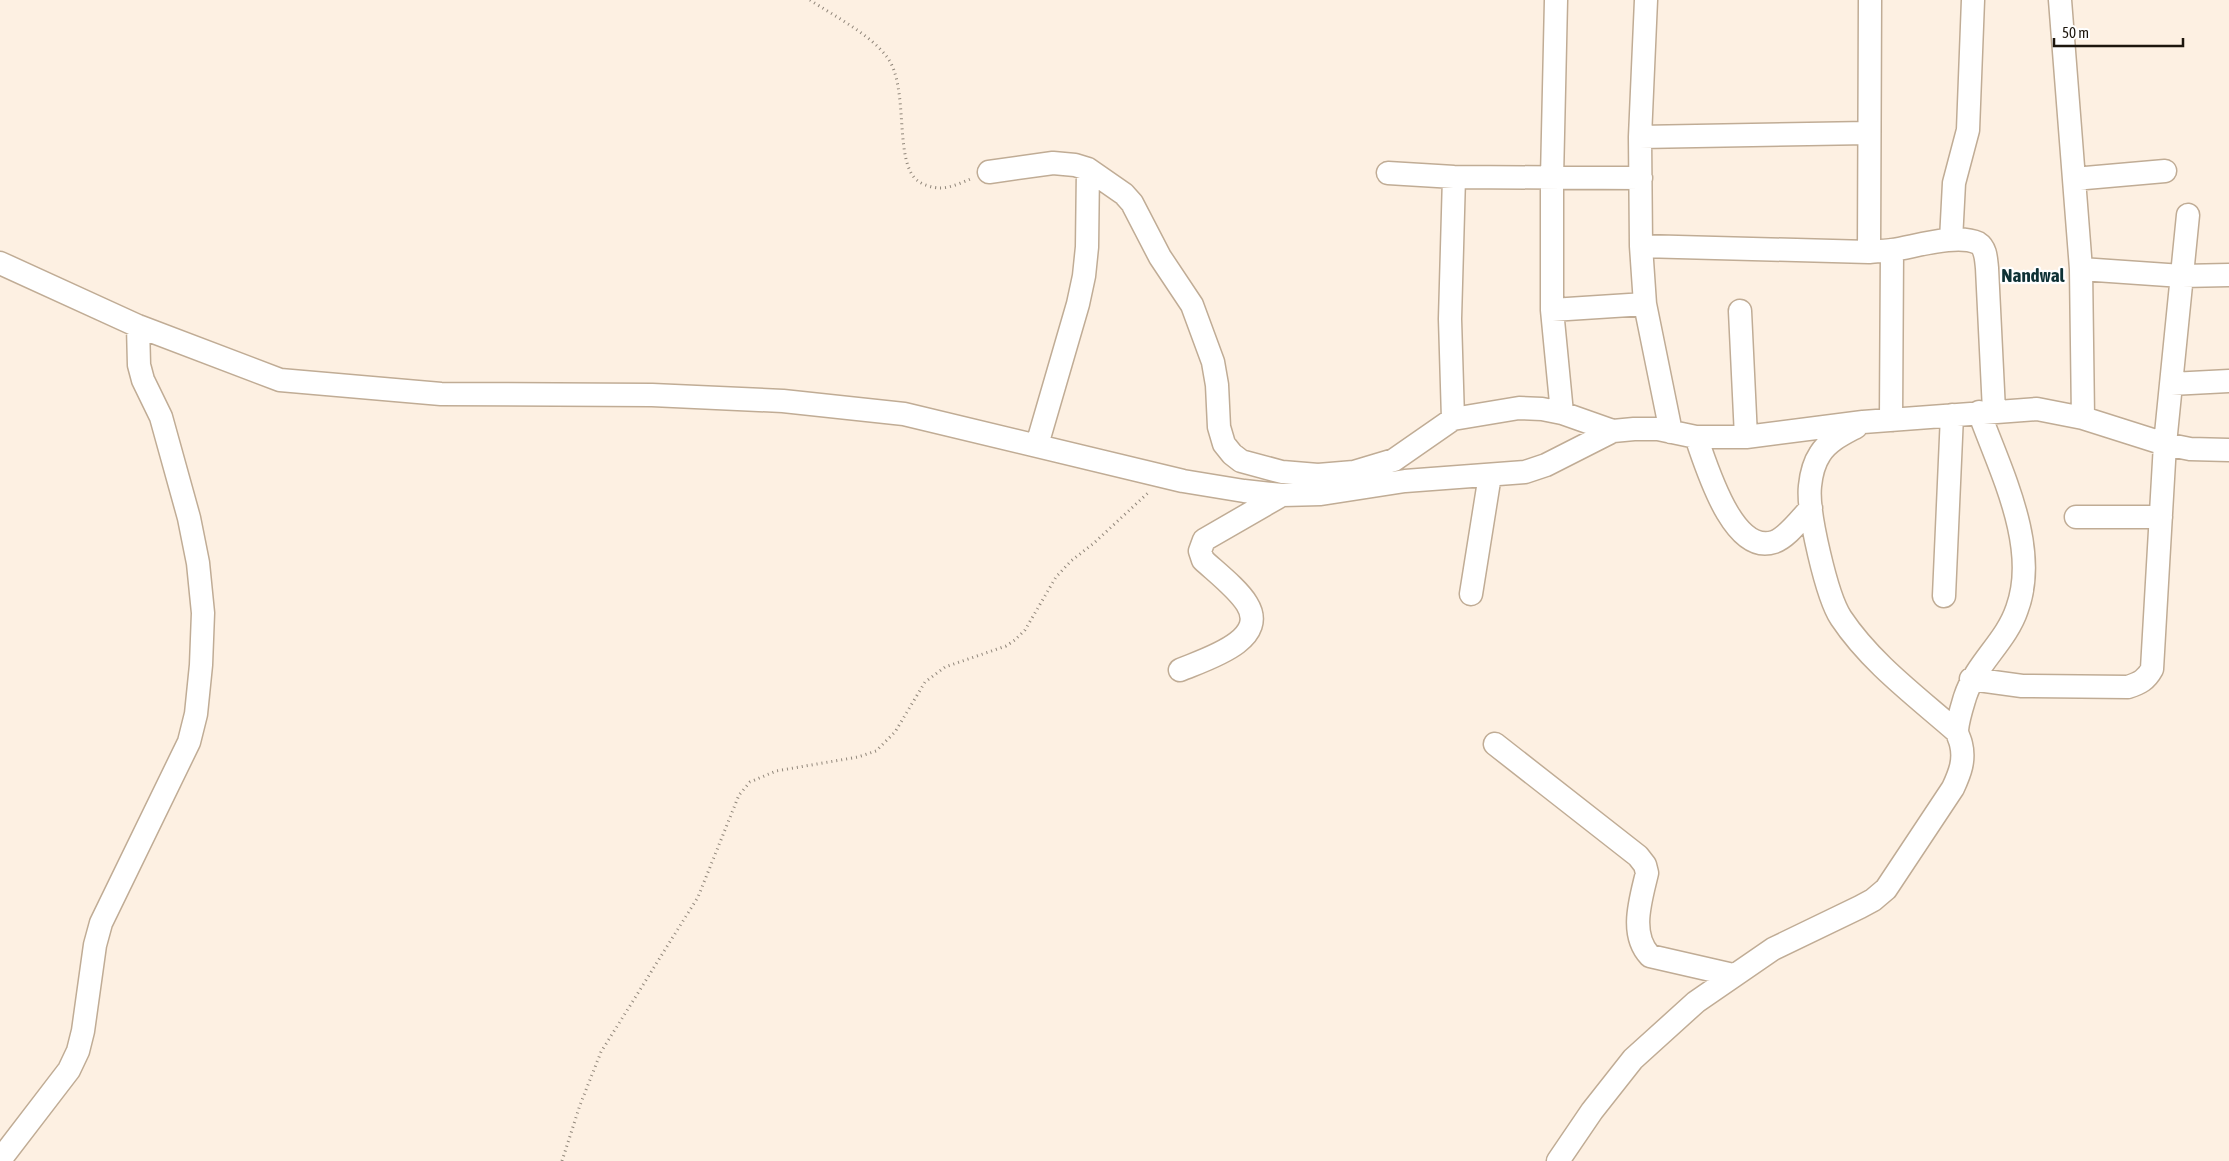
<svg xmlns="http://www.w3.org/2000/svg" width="2229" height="1161" viewBox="0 0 2229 1161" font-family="'Asap Condensed',sans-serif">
  <rect width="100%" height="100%" fill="#fdf0e2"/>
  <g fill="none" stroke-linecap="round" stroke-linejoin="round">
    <g stroke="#c0ac95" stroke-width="25">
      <path id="minor" d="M1556,0L1552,178V310L1562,413
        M1646,0L1640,137L1641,246L1645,304L1671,432
        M2060,0L2081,269L2083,418
        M1640,137L1868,133
        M989,172L1053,163L1075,165L1088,169L1124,194L1132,203L1160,257L1192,305L1213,362L1217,385L1219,427L1224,444L1232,454L1241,461L1282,472L1318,475L1354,472L1394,460L1453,419L1519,408L1542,409L1562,413L1613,431
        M1388,173L1454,177L1641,178
        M2074,179L2165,171
        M1951,240L1954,183L1968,130L1973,0
        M1641,246L1869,252C1877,251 1885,251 1892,250C1914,247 1957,233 1978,243C1986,248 1986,259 1987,268L1994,411
        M1869,252L1870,0
        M0,263L138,326L280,380L441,394L652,395L783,401L904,414L1183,481L1244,491L1282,495L1321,494L1405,481L1525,472L1546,465L1613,431L1634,429H1658L1696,437H1746L1863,422L2037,409L2083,418L2165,444L2190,449L2229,450
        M2081,269L2182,276L2229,275
        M1552,310L1645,304
        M1740,311L1746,437
        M2171,384L2229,381
        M1453,419L1450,319L1454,177
        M1891,420L1892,250
        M1856,427C1843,434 1828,441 1820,454C1814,463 1811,476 1810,486C1807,512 1827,597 1841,618C1871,663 1916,696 1957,732
        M1696,437C1706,464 1732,556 1774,542C1788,537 1801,518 1811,508
        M1037,445L1078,304L1084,276L1087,247L1088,169
        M2076,517H2161
        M1471,594L1490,475
        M1944,596L1952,415
        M1180,670C1203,660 1270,641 1247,604C1238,589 1216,572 1203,560L1200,551L1204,540L1282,495
        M1971,679L2022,686L2128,687C2140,683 2146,680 2152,669L2165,444L2188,215
        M1495,744L1638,856L1645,865L1647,873C1641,899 1629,934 1650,956L1733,975
        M0,1160L69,1070L78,1051L83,1031L95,945L101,923L189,742L196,714L201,665L203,613L198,563L189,518L161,417L143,380L139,365L138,326
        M1558,1161L1592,1111L1633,1059L1696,1002L1773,949L1860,907L1873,900L1886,889L1953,788C1960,773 1965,760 1961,744C1960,739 1957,735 1957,730C1958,719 1962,707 1965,697C1976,663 2006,642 2017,609C2040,547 2000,470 1979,412"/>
    </g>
    <path stroke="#91877b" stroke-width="3" stroke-dasharray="1 4" stroke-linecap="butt" d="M810,0C834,16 870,34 887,57C910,87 893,163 918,181C923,185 934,188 940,188C951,188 963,182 973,178
      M562,1161L580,1105L601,1052L698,897L739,795L750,782L776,771L858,757L876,751L895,732L925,682L945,667L1006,646L1015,640L1025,630L1056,577L1071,561L1094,543L1149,492"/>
    <use href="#minor" stroke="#fff" stroke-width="22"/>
  </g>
  <g text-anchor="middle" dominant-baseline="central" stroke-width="4.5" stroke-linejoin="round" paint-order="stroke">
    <g font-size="19" font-weight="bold" fill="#0e3135" stroke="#fff">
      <text x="2033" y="275">Nandwal</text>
    </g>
  </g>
  <path d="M2054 38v8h129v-8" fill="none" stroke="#1d160d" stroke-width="2.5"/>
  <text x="2062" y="38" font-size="15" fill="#1d160d" stroke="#ffffff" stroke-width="4" paint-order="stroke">50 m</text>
</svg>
